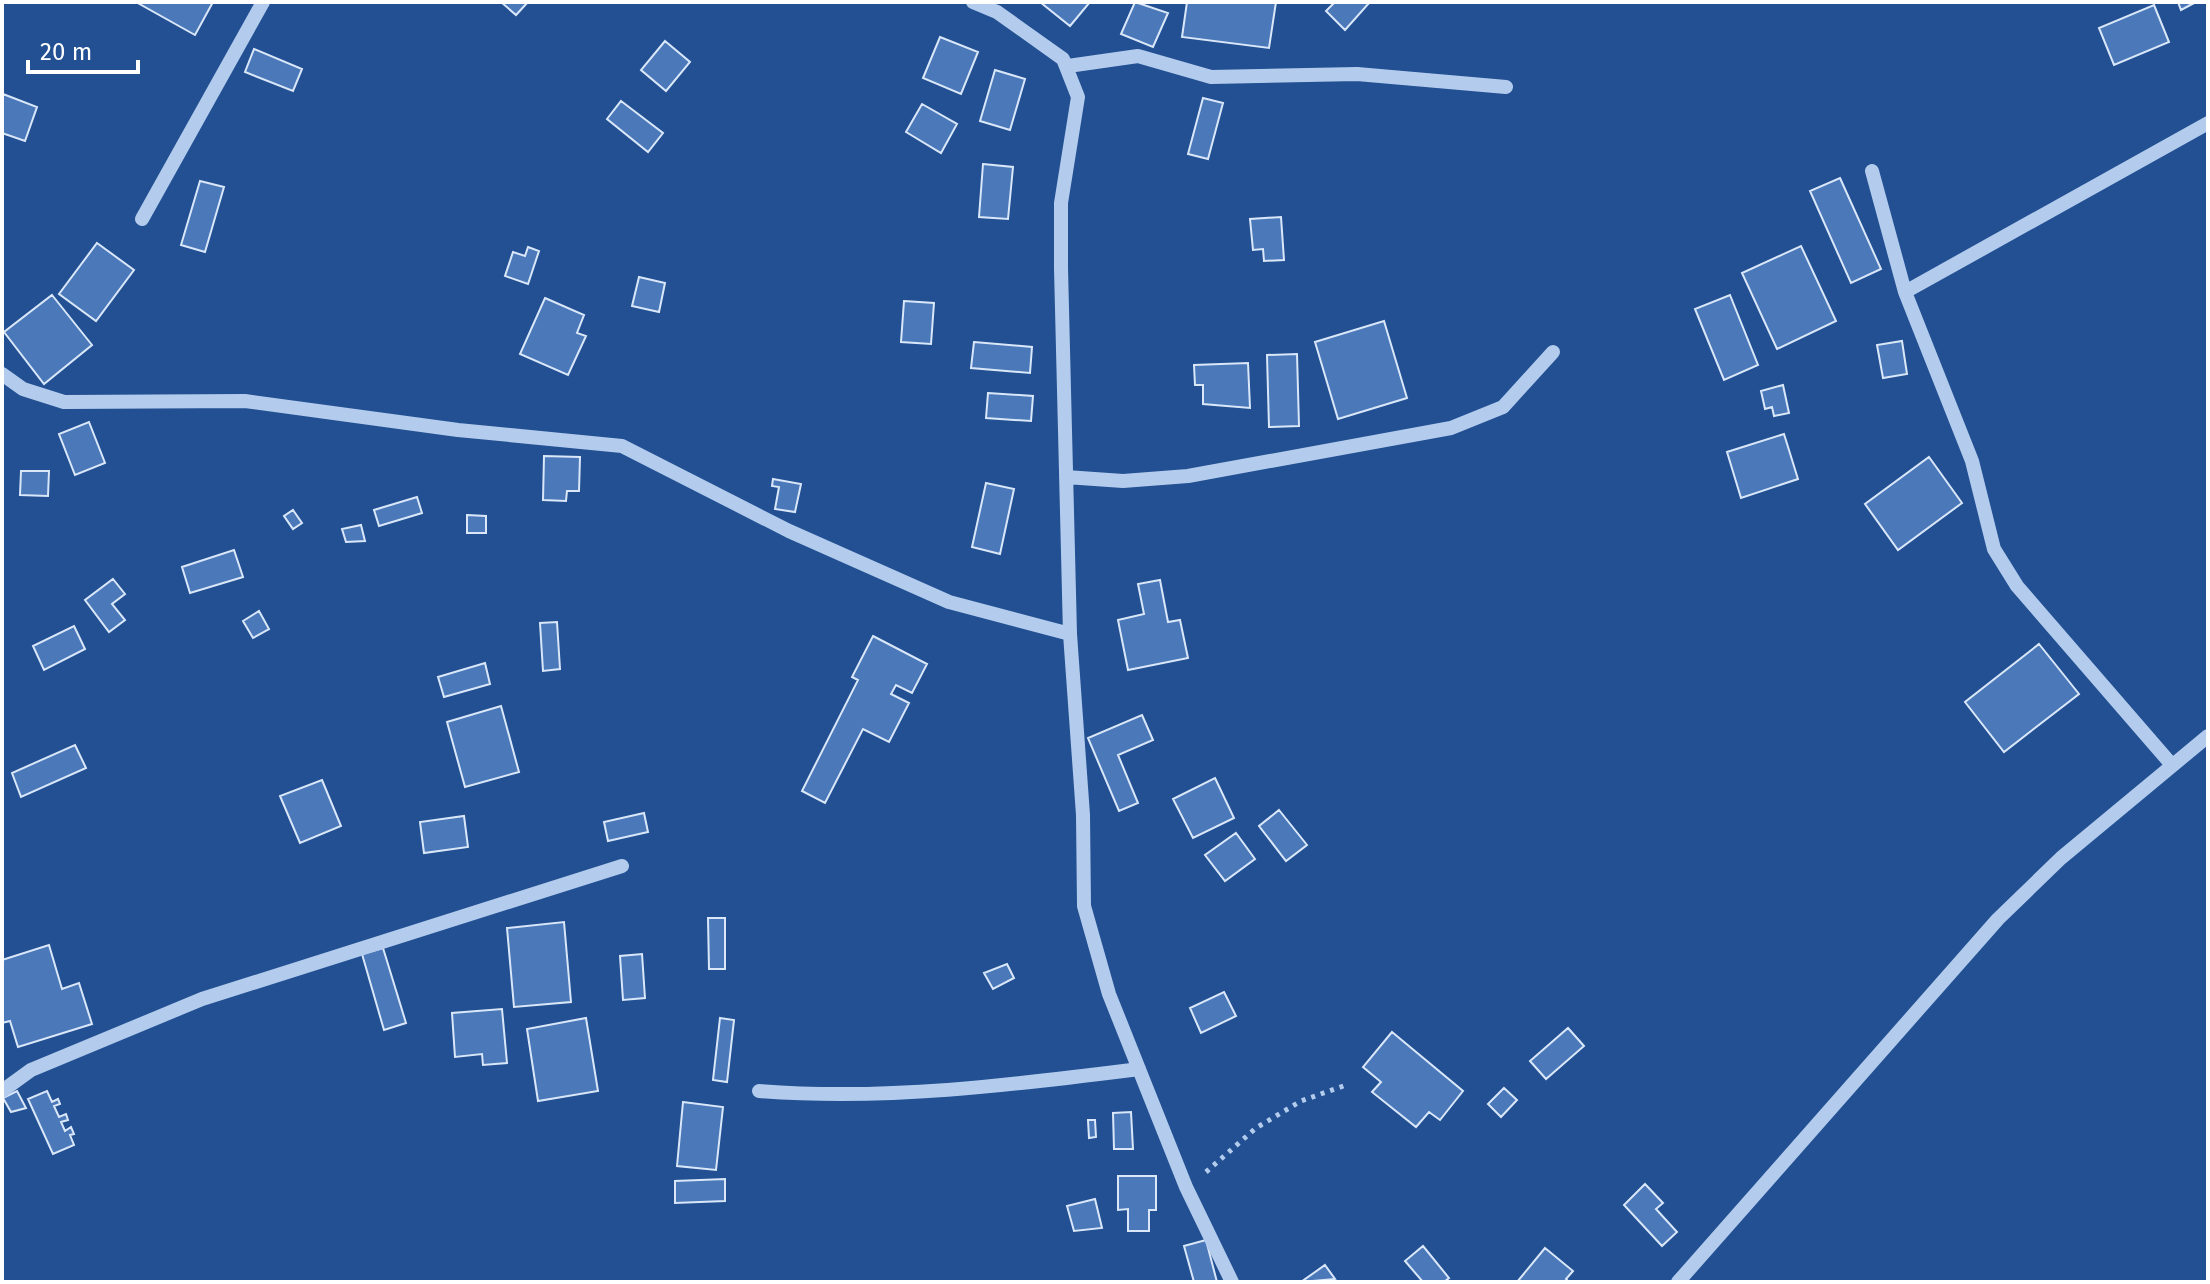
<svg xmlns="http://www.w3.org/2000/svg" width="2210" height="1284" viewBox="0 0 2210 1284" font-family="'Fira Sans',sans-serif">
  <rect width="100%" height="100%" fill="#225092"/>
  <path fill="#4a78b9" stroke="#d9e7f9" stroke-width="2" d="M136,2H213L195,35Z
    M501,2H528L516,15Z
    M1040,2H1090L1070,26Z
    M1135,2L1168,13L1153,47L1121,34Z
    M1187,2H1276L1269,48L1182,37Z
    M1335,2L1355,3L1370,2L1345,30L1326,11Z
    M2178,2H2196L2181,10Z
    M2154,5L2169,42L2114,65L2099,28Z
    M940,37L978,52L961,94L923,78Z
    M665,41L690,62L666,91L641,70Z
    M254,49L302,69L293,91L245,72Z
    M995,70L1025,79L1010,130L980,121Z
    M3,94L37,107L25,141L2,133Z
    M1203,98L1223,103L1208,159L1188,154Z
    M621,101L663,133L648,152L607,119Z
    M922,104L957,124L941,153L906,132Z
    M983,164L1013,167L1008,219L979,217Z
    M1840,178L1881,269L1851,283L1810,191Z
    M200,181L224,187L205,252L181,245Z
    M1281,217L1284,260L1264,261L1263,249L1253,250L1250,219Z
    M97,243L134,270L96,321L59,294Z
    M1801,246L1836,321L1777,349L1742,273Z
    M528,247L539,251L528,284L505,276L513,252L525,256Z
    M639,277L665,283L659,312L632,306Z
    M52,295L92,345L44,384L4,332Z
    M1730,295L1758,365L1724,380L1695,309Z
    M545,298L584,315L577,333L586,336L568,375L520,354Z
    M904,301L934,303L931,344L901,342Z
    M1384,321L1407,398L1338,419L1315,342Z
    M1902,341L1907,374L1883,378L1877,345Z
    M974,342L1032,347L1030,373L971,368Z
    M1297,354L1299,426L1269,427L1267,355Z
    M1248,363L1250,408L1203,404V385H1195L1194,365Z
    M1783,385L1789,413L1774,416L1772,407L1765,409L1761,391Z
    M988,393L1033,396L1031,421L986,418Z
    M89,422L105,463L75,475L59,434Z
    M1784,434L1798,479L1741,498L1727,452Z
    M544,456L580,457L579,491H567L566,501L543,500Z
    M1929,457L1962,503L1898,550L1865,504Z
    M21,471H49L48,496L20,495Z
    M773,479L801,484L795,512L775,509L779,487L772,486Z
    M986,483L1014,489L1000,554L972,547Z
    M417,497L422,513L379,526L374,510Z
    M293,510L302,523L293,529L284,516Z
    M467,515L486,516V533H467Z
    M361,525L365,541L346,542L342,529Z
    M234,550L243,577L190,593L182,567Z
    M113,579L125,594L112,604L125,620L109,632L85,600Z
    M1160,580L1168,622L1180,620L1188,658L1128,670L1118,620L1144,614L1138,584Z
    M259,611L269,629L253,638L243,621Z
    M557,622L560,669L543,671L540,623Z
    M74,626L85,649L44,670L33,646Z
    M873,636L927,664L912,693L896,685L891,694L909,703L889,742L863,729L825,803L802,791L858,680L852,677Z
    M2039,644L2079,694L2004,752L1965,702Z
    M485,663L490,684L444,697L438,677Z
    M501,706L519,772L465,787L447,722Z
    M1142,715L1153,740L1118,755L1138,803L1119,811L1088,738Z
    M75,745L86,768L21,797L12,773Z
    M1215,778L1234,818L1193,838L1173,799Z
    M322,780L341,826L300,843L280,796Z
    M1279,810L1307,845L1286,861L1259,826Z
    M644,813L648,832L608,841L604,822Z
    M464,816L468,847L424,853L420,822Z
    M1236,833L1255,859L1225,881L1205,855Z
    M708,918H725V969H709Z
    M564,922L571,1002L514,1007L507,928Z
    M49,945L62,989L79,983L92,1024L18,1047L10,1021L2,1023V960Z
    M383,948L406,1023L384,1030L362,954Z
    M642,954L645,998L623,1000L620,956Z
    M1007,964L1014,978L993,989L984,973Z
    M1224,992L1236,1016L1201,1033L1190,1008Z
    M502,1009L507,1063L483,1065L482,1054L455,1057L452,1013Z
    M586,1018L598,1091L538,1101L527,1029Z
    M720,1018L734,1020L727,1082L713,1080Z
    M1568,1028L1584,1046L1546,1079L1530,1061Z
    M1392,1032L1463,1091L1440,1120L1429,1112L1416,1127L1372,1092L1381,1082L1363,1067Z
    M1504,1088L1517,1100L1501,1117L1488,1104Z
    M17,1091L26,1108L11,1112L3,1098Z
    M47,1091L52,1102L58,1099L60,1104L54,1106L59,1117L66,1114L68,1120L61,1122L65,1131L71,1127L74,1134L70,1135L74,1145L53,1154L28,1099Z
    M683,1102L723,1107L716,1170L677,1166Z
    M1131,1112L1133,1149H1114L1113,1113Z
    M1088,1120H1095L1096,1137L1089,1138Z
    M1118,1176H1156V1210H1149V1231H1128V1209L1118,1210Z
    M725,1179V1201L675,1203V1181Z
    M1645,1184L1663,1203L1656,1209L1677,1232L1662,1246L1624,1205Z
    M1095,1199L1102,1228L1074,1231L1067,1206Z
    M1206,1240L1217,1282H1194L1184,1246Z
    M1423,1246L1449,1278L1444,1282H1423L1405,1261Z
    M1545,1248L1573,1271L1566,1279L1569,1282H1517Z
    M1325,1265L1335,1279L1301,1282Z"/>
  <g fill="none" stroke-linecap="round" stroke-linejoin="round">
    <path stroke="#b3cced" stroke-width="5" stroke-dasharray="4 6" stroke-linecap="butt" d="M1206,1172L1256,1128L1301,1101L1349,1084"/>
    <path stroke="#b3cced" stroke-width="14" d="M973,2L997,12L1063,59L1078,97L1061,203V268L1070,634L1083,815L1084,906L1109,994L1186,1187L1232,1282
      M1068,66L1138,56L1211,77L1357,74L1506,87
      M1872,171L1905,292L1972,461L1994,549L2017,586L2172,765
      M142,219L263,2
      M1905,292L2208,123
      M2,374L23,389L64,402L245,401L458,430L622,446L789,531L949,602L1070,634
      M1066,477L1123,481L1188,476L1451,428L1503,407L1553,352
      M2,1091L31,1070L202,999L622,866
      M759,1091C887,1101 1012,1085 1139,1069
      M1678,1282L1998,919L2061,858L2208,736"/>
  </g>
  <rect width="2210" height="1284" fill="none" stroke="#ffffff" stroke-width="8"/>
  <path d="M28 60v12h110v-12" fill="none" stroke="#ffffff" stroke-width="4"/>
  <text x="40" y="60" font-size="24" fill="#ffffff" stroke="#225092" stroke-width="6" paint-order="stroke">20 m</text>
</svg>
